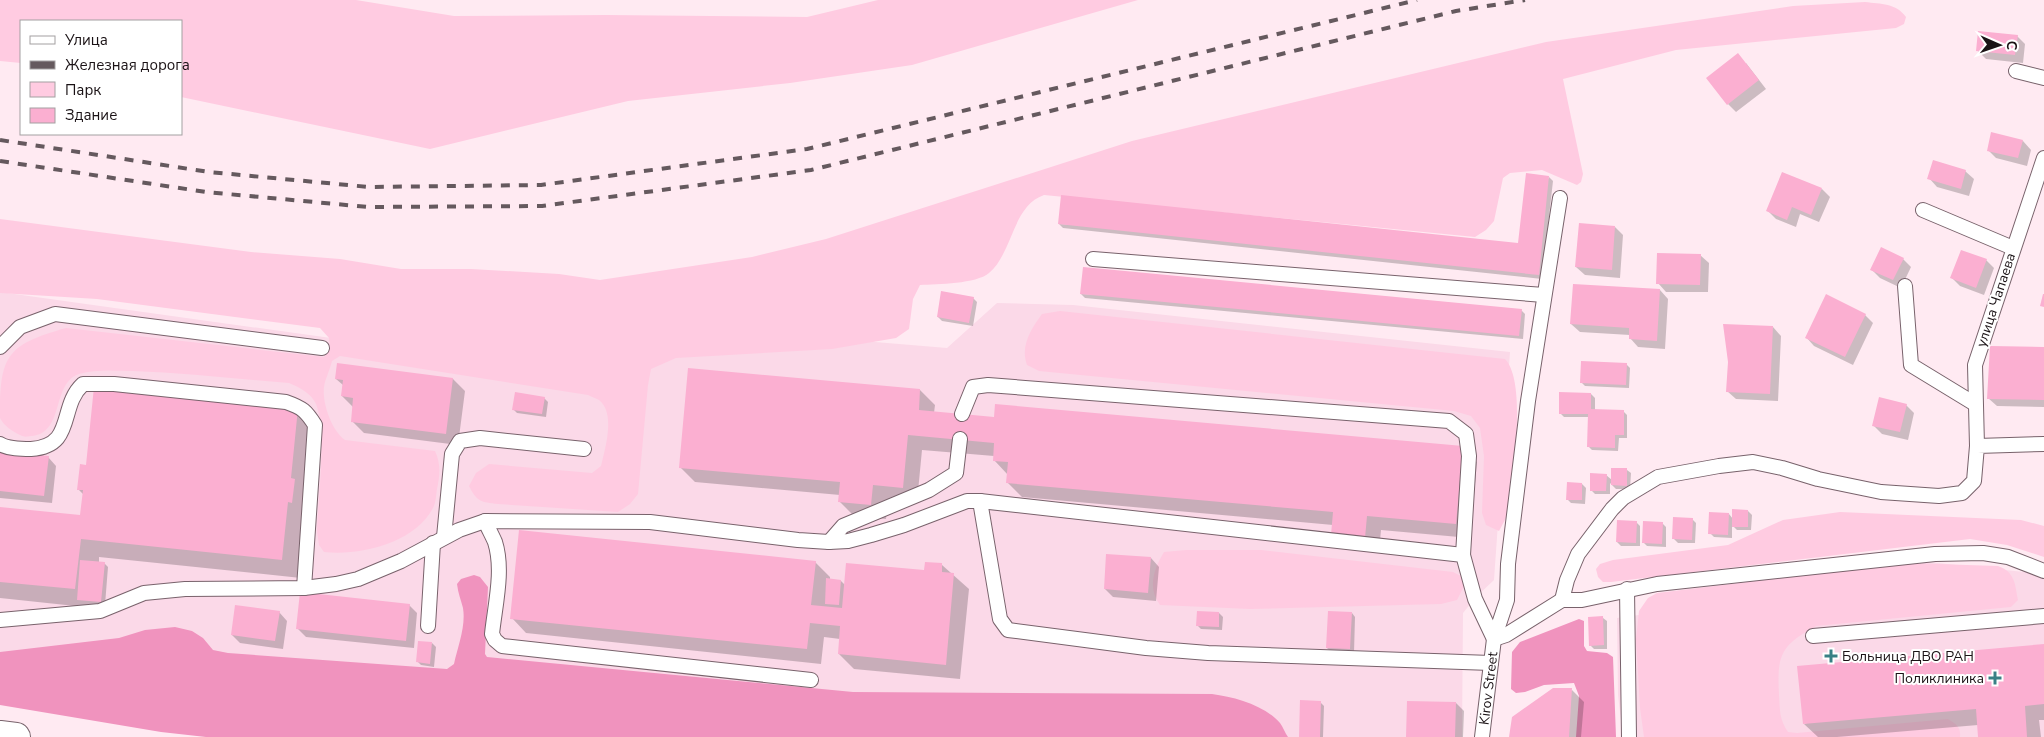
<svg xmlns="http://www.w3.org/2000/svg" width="2044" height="737" viewBox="0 0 2044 737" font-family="'Nunito Sans',sans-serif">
  <rect width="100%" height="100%" fill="#ffeaf2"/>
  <path fill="#fbd9e8" d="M0,292L553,369L815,337L947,348L997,303L1073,305L1510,352L1494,580L1475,598L1463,613L1462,737H681L0,698Z
    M1928,562L2044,574V737H1623L1618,695L1617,618L1761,598Z"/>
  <path fill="#ffcbe1" d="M0,0H356L454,16L606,15L807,17L878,0H1138L912,65L790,83L628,101L430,149L181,97V21H21V63L0,61Z
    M1865,2C1881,4 1896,3 1906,17L1904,24L1896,28L1676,50L1563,79L1583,174L1581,182L1577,185L1542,170L1510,173L1503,178L1494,221L1486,230L1475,237L1044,195C1012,206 1013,253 989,273C976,284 938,284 920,285L913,299L909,329L896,338L832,349L676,358L651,369L648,385L638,494L630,504L618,512L498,504C481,502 477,502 469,486L476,473L489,464L592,473L601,466C605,449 616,413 599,400C596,398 591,397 588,395L340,356L332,361C330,370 325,379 324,387C322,404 332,431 345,440L435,451C441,464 440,475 437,489C436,495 436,503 433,508C415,543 360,556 324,552L319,545L317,531C318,500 327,431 316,404C312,394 299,387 289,383C237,379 185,373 133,371C115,371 96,369 79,374C51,383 65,434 31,436C26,437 24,437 20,435C12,431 4,426 0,418C0,357 5,345 66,328L324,357L330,350L329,338L320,328L97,299L0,293V219L251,252L340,259L401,269H471L559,274L600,280L752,257L826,239L1132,141L1546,42L1793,6Z
    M1060,311L1505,359C1527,382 1513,473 1509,505L1506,518L1499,531L1486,525L1482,513L1484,456L1480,428L1471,416L1454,411L1039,371L1027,365C1020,346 1031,329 1042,314Z
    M1840,512L2021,520L2044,526V557L2007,545L1970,539L1611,582H1603L1598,577L1596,569L1600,564L1613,560L1728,545L1783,520Z
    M1186,550H1261L1453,572L1463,577L1464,586L1457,600L1441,604L1250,609L1160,605C1147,587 1154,569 1164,552Z
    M1905,563L1998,566C2015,572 2015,584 2018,600L2011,607L1816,626C1780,646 1777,655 1779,695C1780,710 1779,719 1788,732L1797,733L1948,719C1956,724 1961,727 1960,737H1644L1640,708L1636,639L1639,611L1648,598L1657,593Z"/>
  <path fill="#f093be" d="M474,575L480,577L488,587L485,654L487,657L853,692L1212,694C1235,697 1264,705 1280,723C1283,727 1285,733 1288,737H206L161,732L0,705V652L119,638L145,630L175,627L192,631L203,638L213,650L228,653L447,669L454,664C458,646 466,626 463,608C461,600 458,593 457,584L461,579Z
    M1579,619L1584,621V646L1587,651L1607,653L1613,657L1616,737H1576L1579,696L1574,683L1544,685L1525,692L1516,693L1511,689L1512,652L1520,642Z"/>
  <path fill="#0003" d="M2017,36L2025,44L2023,63L1986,59L1978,51Z
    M1746,63L1766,89L1736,112L1728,104Z
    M2023,141L2031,150L2027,166L1996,158L1988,150Z
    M1965,171L1974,179L1969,196L1937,187L1929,178Z
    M1549,177L1553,181L1542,279L1063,228L1059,224L1519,244Z
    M1822,189L1830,197L1819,222L1800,214L1796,227L1776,219L1768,211Z
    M1615,227L1623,235L1620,278L1585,275L1576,267Z
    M1700,255L1709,263L1708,292H1666L1658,283Z
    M1903,259L1911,267L1901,288L1880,278L1872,270Z
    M1986,260L1994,268L1984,295L1960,286L1952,278Z
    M1660,290L1668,299L1665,349L1638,347L1630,338V335L1580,332L1571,324Z
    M1081,294L1521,310L1525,314L1523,339L1085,298Z
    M973,298L977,302L973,326L942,321L938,317Z
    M1865,315L1873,323L1853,365L1814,346L1806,337Z
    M1773,327L1781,336L1778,401L1736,399L1727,391Z
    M2044,348V407L1997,406L1988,398Z
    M1626,364L1630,368L1629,388L1585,386L1581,382Z
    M336,379H453L465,391L458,445L364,433L352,421L354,408L342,396L343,385Z
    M920,390L935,405L934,413L995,418L1462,447L1477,462L1470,538L1381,530L1379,552L1348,549L1333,534V525L1022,497L1007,482L1008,475L994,460V456L922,450L917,502L888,500L886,519L855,517L840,502V495L695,482L680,467Z
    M1591,394L1595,398V411H1623L1627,415V438H1619L1618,451L1592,450L1589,447V417H1564L1560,413Z
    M544,398L548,402L546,417L517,413L513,409Z
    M1906,405L1914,413L1908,440L1882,434L1874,426Z
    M297,410L316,429L301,578L99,557V563H104L108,567L105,605L94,604V608L0,598V508L82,517L84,495L78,489L87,466Z
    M0,452L48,457L56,466L52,503L0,498Z
    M1627,470L1631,473L1630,489H1616L1610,483V494H1595L1591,490L1606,475L1612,480Z
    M1582,484L1586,488L1585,504L1571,503L1567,499Z
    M1748,511L1752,515L1751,530H1737L1732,525V538L1714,537L1710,533L1729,514L1733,519Z
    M1692,519L1696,523L1695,543H1678L1674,539Z
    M1636,522L1640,526V546H1621L1617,542Z
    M1662,523L1666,527V547L1647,546L1643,542Z
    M1151,558L1159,567L1156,601L1113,597L1105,589Z
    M815,562L830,577V580L841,581L845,585L925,572L942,565L969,589L960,679L854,669L839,654L840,639L824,637L821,664L526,633L512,618Z
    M409,605L417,613L414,648L306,637L298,629Z
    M279,612L287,621L283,649L240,643L232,635Z
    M1219,613L1223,617L1222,630L1201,629L1198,626Z
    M1352,613L1355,617L1354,653L1331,652L1327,648Z
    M1603,618L1607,621V649H1594L1590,645Z
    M432,643L436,647L434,667L421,665L417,661Z
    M2044,645V720H2039L2041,737H1979L1978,725L1837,737H1818L1804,724Z
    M1572,690L1584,702L1581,737H1511Z
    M1320,702L1324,706L1323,737H1300Z
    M1456,703L1464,711L1463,737H1408Z"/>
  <path fill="#fbafd1" d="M1978,31L2018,35L2015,55L1976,51Z
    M1738,53L1759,80L1727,105L1706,78Z
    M1991,132L2023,140L2018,158L1987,151Z
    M1933,160L1966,170L1961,189L1927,179Z
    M1782,172L1822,188L1811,215L1792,207L1787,220L1766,211Z
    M1526,173L1549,176L1539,275L1058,224L1061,195L1518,243Z
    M1579,223L1615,226L1612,270L1575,267Z
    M1881,247L1904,258L1893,280L1870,270Z
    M1961,250L1987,259L1976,288L1950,278Z
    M1657,253L1701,254L1700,285L1656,284Z
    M1083,267L1522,309L1519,336L1080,294Z
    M1573,284L1660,289L1657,341L1629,339V328L1570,324Z
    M941,291L974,297L969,323L937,317Z
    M1826,294L1866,314L1845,357L1805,338Z
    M2043,294H2044V307L2040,306Z
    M1723,324L1773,326L1770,394L1726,392L1728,362Z
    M1990,346L2044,347V400L1987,399Z
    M1581,361L1627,363L1626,385L1580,383Z
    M337,363L453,378L446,434L351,422L353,398L341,396L343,380L335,379Z
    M688,368L920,389L919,410L994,417L995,404L1463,446L1456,524L1367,516L1365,538L1331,535L1333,512L1006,483L1008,462L993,461L994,443L908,435L903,488L873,485L871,505L838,502L840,482L679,468Z
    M94,387L298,408L291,478L295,479L292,503L288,502L282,560L81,539L75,589L0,582V507L80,515L83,490H77L80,464L86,465Z
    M515,392L545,397L542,414L512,410Z
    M1559,392L1591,393V409L1624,410V435H1615V448L1587,447L1588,414H1559Z
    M1879,397L1907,404L1900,432L1872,426Z
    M0,451L49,456L44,496L0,491Z
    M1611,468H1627V486L1611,485Z
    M1590,473L1607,474L1606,491H1590Z
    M1567,482L1582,483V500H1566Z
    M1732,509L1748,510V527H1732Z
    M1709,512L1729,513L1728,535L1708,534Z
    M1673,517L1693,518L1692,540L1672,539Z
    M1617,520L1637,521L1636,543L1616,542Z
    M1643,521L1663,522L1662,544L1642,543Z
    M519,530L816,561L811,605L842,608L846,563L924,570L925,562L942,563V572L954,573L946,665L838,654L840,626L810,623L807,649L510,619Z
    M1106,554L1151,557L1148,593L1104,589Z
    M80,560L105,562L101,602L77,600Z
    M826,578L841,580L839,605L825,604Z
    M300,592L410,604L406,641L296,629Z
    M235,605L280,611L275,641L231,635Z
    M1197,611L1219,612V627L1196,626Z
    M1328,611L1352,612L1350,649L1326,648Z
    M1603,616L1604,645L1589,646L1588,617Z
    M418,641L432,642L430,664L416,662Z
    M2044,644V704L2025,706L2027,737H1978L1976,709L1803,724L1797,666Z
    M1553,688H1572L1569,737H1509L1512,717Z
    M1300,700L1321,701L1320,737H1299Z
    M1407,701L1456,702L1455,737H1406Z"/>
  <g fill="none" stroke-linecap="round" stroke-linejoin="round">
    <g stroke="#78626b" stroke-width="16">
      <g id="service">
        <path d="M2016,71L2044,78"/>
        <path d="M1923,210L2013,248"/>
        <path d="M1093,259L1544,295"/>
        <path d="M1905,286L1911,365L1975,404"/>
        <path d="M0,347L20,327L55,314L322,348"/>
        <path d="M962,414L973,387L988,385L1449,421L1466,434L1469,456L1463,555"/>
        <path d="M0,444C8,449 22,449 31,449C76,446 58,407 83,384H114L286,402C303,408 306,411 315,425L304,588"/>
        <path d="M1977,446L1975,365L2044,158"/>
        <path d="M980,501L1000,619L1008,630L1146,648L1208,653L1491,663"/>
        <path d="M485,521C488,528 492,535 495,542C504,570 495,605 492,634L495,640L502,646L811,680"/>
        <path d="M444,537L452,454L460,441L480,438L584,449"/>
        <path d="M829,542L843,526L929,490L956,473L960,439"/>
        <path d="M1627,589L1629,737"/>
        <path d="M1562,600L1567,580L1578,554L1612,509L1623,498L1658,477L1719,466L1753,462L1782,468L1818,479L1881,492L1939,496L1962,493L1974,481L1977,446L2044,444"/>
        <path d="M0,620L100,611L144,593L185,589L304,588L336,584L358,579L401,561L459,530L485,521L650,522L798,540L829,542L848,541L871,535L904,525L967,501H980L1463,555L1475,599L1494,639"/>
        <path d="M428,626L433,543"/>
        <path d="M1813,636L2044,616"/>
        <path d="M1494,639L1506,635L1562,600H1582L1657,584L1935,554L1983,553L2008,557L2044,571"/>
        <path id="s1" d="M1482,737L1494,639L1507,600L1508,564L1528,401L1560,198"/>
      </g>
    </g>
    <g stroke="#78626b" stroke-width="30">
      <path id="tertiary" d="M0,735L16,737"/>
    </g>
    <use href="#service" stroke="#fff" stroke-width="14"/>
    <use href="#tertiary" stroke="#fff" stroke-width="28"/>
    <path stroke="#65595e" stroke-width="4" stroke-dasharray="9 9" stroke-linecap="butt" d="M0,140L209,172L369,187L541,185L807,149L1417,0
      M0,161L206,192L368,207L542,206L811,170L1456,11L1525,0"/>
  </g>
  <g fill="#388085" stroke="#fff" stroke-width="2">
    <path d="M1828.5 648.5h5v5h5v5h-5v5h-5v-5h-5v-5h5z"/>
    <path d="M1992.5 670.5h5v5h5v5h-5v5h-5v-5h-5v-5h5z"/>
  </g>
  <g text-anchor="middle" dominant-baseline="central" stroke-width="4" stroke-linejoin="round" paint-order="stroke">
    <g font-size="14" fill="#1a1215" stroke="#fff">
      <text transform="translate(1996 300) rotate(-72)">улица Чапаева</text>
      <text stroke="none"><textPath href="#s1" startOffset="49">Kirov Street</textPath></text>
    </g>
    <g font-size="14" fill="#1a1215" stroke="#fff" text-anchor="start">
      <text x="1842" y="656">Больница ДВО РАН</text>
      <text x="1984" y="678" text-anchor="end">Поликлиника</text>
    </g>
  </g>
  <rect x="20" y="20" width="162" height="115" fill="#ffffff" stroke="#a3a0a1"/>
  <rect x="30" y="36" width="25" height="8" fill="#ffffff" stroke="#a3a0a1"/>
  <text x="65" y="45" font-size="15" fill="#1a1215">Улица</text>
  <rect x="30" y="61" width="25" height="8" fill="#65595e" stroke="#a3a0a1"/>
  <text x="65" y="70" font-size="15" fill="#1a1215">Железная дорога</text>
  <rect x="30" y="82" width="25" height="15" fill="#ffcbe1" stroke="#a3a0a1"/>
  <text x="65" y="95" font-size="15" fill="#1a1215">Парк</text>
  <rect x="30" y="108" width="25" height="15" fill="#fbafd1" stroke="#a3a0a1"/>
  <text x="65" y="120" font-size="15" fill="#1a1215">Здание</text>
  <g transform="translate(1999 45) rotate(92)" stroke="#ffffff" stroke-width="4" paint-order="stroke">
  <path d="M0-4L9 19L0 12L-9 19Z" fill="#1a1215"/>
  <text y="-8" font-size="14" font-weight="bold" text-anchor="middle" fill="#1a1215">С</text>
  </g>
</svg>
